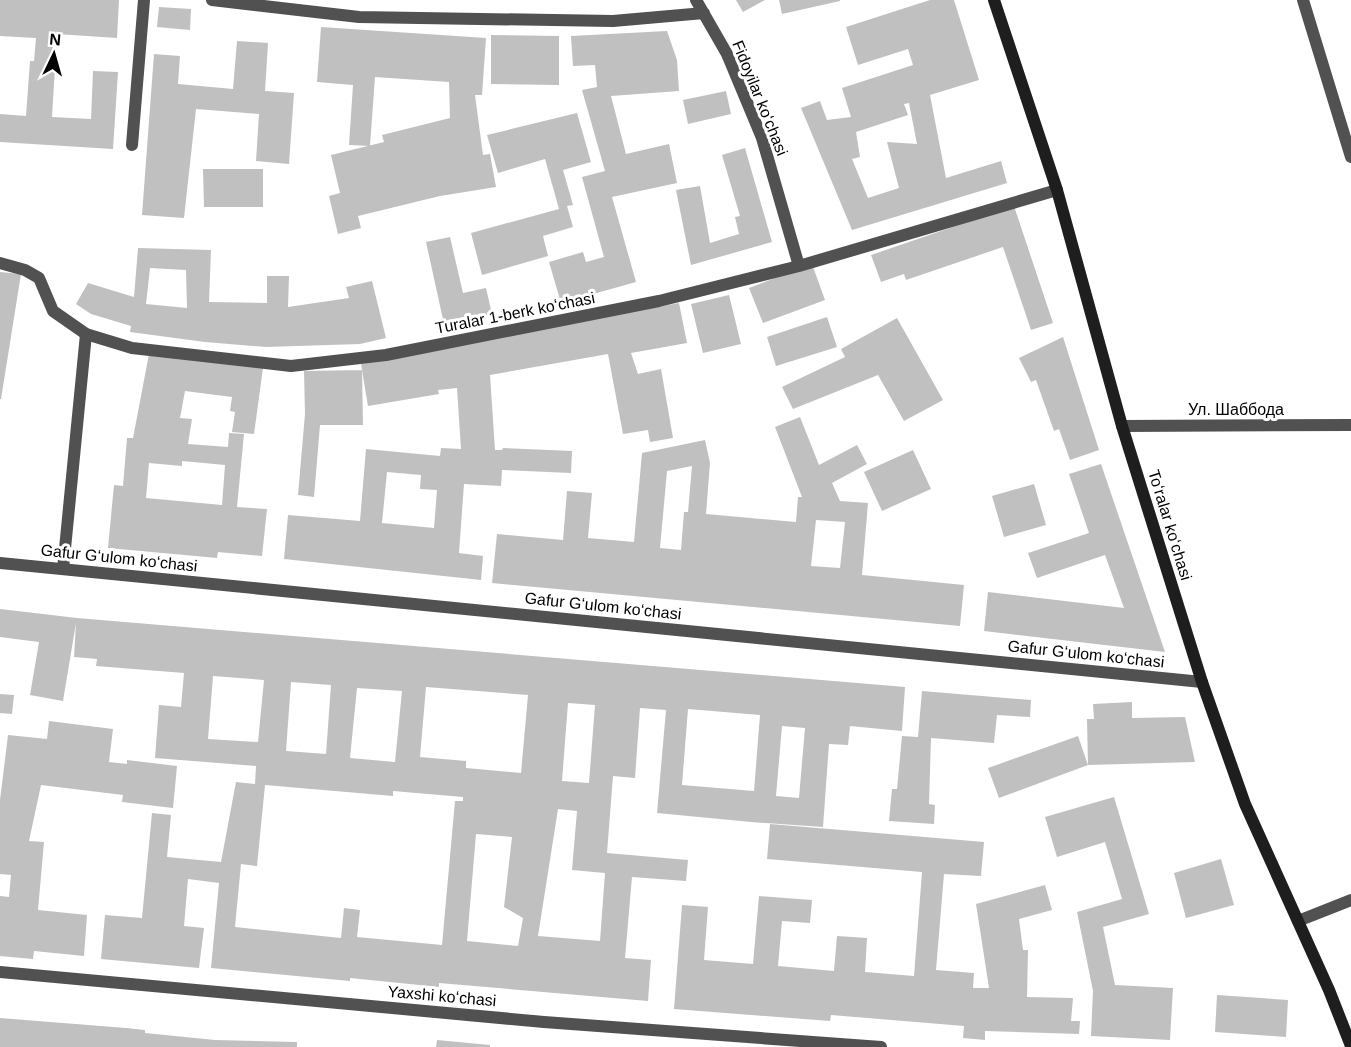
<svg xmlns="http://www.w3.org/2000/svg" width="1351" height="1047" viewBox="0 0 1351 1047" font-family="Helvetica,sans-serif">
  <rect width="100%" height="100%" fill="#fff"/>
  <path fill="#c0c0c0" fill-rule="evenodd" d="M0,0H119L117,38L57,34L52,117L91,119L93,71L118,72L113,149L0,142V114L26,116L30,61H34L36,38L0,36Z
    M736,0H765L743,12Z
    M779,0H840V1L782,14Z
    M930,0H954L979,80L930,95L946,178L1001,161L1007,183L852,230L801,108L820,101L827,120L851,117L842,88L913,65L908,49L858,65L846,27ZM909,103L917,144L887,142L899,188L868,198L852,159L860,157L856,132L908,115L904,104Z
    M159,7L191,9L190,30L157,27Z
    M321,27L486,38L482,95H475L483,155L490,154L496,187L440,196L358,216L361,228L338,234L329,196L340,193L331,155L384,142L382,135L450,118L449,82L375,77L370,146L349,145L353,85L317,82Z
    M667,31L677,60L679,91L611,96L626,154L669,144L677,183L612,197L636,282L561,303L549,262L583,252L586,262L604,257L582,177L605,171L582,90L597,87L595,65L573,66L571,36Z
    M491,35L559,36V85L491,84Z
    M237,41L268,43L265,91L294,93L289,164L256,161L259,114L196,109L184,218L142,215L154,54L180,56L178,84L233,89Z
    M726,91L731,114L688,124L683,100Z
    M577,113L591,162L563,170L573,205L567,206L573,227L543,236L548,256L482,275L471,233L559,209L545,159L498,173L487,135Z
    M745,148L772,242L691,265L676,190L700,186L710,243L739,234L735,217L740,216L722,155Z
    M203,169H263V207H204Z
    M1014,206L1053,323L1031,330L1003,247L906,280L904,274L881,282L871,255Z
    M450,237L463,293L486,288L492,314L444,324L426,242Z
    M138,248L211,250L209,302L267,303V276H289L288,307L349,298L346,287L372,281L386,338L360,344L266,347L205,342L130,332L131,326L91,314L76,304L88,283L134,297ZM150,268L186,270L187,308L146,304Z
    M812,264L825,300L763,323L749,288Z
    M0,272L21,274L1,399H0Z
    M729,295L741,344L703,353L691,304Z
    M679,303L687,343L631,353L638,374L661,369L673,438L650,442L648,430L623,434L608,354L490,375L495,450H502L503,448L572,451L571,473L502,470L501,486L464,484L459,553L483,556L481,580L284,559L288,515L360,521L366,449L440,456L441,448L461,449L457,388L438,390L439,394L368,406L361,364ZM387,472L421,475L420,489L437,490L434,528L382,523Z
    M827,317L837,347L776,366L767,337Z
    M897,318L943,400L904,421L878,375L793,409L782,387L845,357L841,349Z
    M1063,337L1099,450L1070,460L1059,429L1054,431L1036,380L1031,382L1019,358Z
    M149,354L263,368L254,434L232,432L235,412L230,411L232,397L185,391L180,418L192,419L188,444L228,447L229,433L244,434L237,507L267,509L262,556L218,552L217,558L108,548L114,485L123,486L127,438H133ZM182,461L225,465L222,505L146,498L149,463L182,466Z
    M362,370L363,425H320L314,497L298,495L305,414L304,371Z
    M800,417L819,465L857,445L867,464L832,483L840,501L868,503L862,575L964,585L960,626L492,583L497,534L563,540L567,491L592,493L588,538L634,542L642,453L705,440L710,463L706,514L796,522L798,497H802L775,427ZM692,466L688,512H684L681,550L660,548L667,471ZM816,520L845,522L840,568L811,566Z
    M913,450L931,489L882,511L864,472Z
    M1101,464L1165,652L984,631L988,592L1124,608L1105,555L1037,578L1028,553L1089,533L1069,474Z
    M1034,484L1046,525L1004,537L992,496Z
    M0,609L77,618L905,687L902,731L850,726L848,745L829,744L823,827L751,822L657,813L666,710L640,708L635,778L613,776L607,853L688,860L686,881L632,877L625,958L651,960L648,1001L439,983V987L350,978V981L211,968L219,883L188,879L184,926L204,928L199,968L101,959L105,915L142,918L152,813L171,815L167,857L221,862L236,782L255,784L256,766L155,758L159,705L181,707L184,673L96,666L97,659L74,657L76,623L63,701L30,695L39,642L0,637ZM213,676L264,680L258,742L208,739ZM291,682L331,685L326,754L286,751ZM426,687L528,695L521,773L466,768V761L420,757ZM357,688L402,691L395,762L350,758ZM568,703L595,705L589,783L562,781ZM688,709L760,715L754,791L682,785ZM782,726L805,728L799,798L776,796ZM265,785L393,796V791L463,797V801H455L442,945L357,937L360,910L344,908L341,938L235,927L241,864L257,866ZM558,809L577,811L572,870L605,873L600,941L538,936ZM476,834L512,837L504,907L523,918L518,946L467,941Z
    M922,691L1031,700L1030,717L997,715L994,743L931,738L929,804L935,805L934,824L889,821L892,789H897L902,736L918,737Z
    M0,694L14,695L12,714L0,713Z
    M1132,702V718L1185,717L1195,762L1088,765L1087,719H1094L1093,704Z
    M49,721L113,729L109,762L127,764V760L177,766L173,808L122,802L123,795L41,785L29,841L44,842L38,910L87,915L84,956L34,951L33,959L0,956V896L9,897L11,875L0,874V800L8,735L47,739Z
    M1078,736L1088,765L999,798L988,768Z
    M1114,797L1149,914L1103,927L1115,985L1173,988L1170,1040L1091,1036L1093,991L1077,912L1122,899L1105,842L1057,857L1045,817Z
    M770,824L984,842L981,876L944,874L936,970L974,973L973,988H989L976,904L1045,885L1052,910L1019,919L1023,950H1028L1027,997L1073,998L1071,1021H1080L1079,1034L985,1031V1040L963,1038L964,1026L831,1015L830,1021L674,1009L682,905L708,907L704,960L753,964L759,896L812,900L810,923L782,921L778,966L834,971L837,936L867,938L865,972L914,976L922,872L767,859Z
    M1221,859L1234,905L1186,918L1174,873Z
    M1217,995L1288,1000L1286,1037L1215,1032Z
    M0,1018L126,1028L145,1030V1033L215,1040L297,1042V1047H0Z
    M437,1040L490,1045V1047H436Z"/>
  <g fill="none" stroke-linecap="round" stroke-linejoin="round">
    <path stroke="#515151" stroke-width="12" d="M132,145L144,0
      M63,569L86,334"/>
    <path stroke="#515151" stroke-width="12" d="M212,0L359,17L613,21L704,13
      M696,0L727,54L762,138L799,266
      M1303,0L1351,157
      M0,263L25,270L39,278L53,311L86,334L132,348L291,366L386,355L659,301L799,266L1057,190
      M1122,426L1351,425
      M0,563L1202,682
      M1298,921L1351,900
      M0,972L544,1022L881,1047"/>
    <path stroke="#1e1e1e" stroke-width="12" d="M994,0L1057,190L1122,426L1202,682L1245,804L1329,990L1351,1046"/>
  </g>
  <g text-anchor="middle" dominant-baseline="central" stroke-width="6" stroke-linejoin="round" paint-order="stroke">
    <g font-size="16" fill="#000" stroke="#fff">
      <text transform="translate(760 98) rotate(68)">Fidoyilar koʻchasi</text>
      <text transform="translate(515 313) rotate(-11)">Turalar 1-berk koʻchasi</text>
      <text x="1236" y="409">Ул. Шаббода</text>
      <text transform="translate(1170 525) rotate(73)">Toʻralar koʻchasi</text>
      <text transform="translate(119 558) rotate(6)">Gafur Gʻulom koʻchasi</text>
      <text transform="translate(603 606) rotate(6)">Gafur Gʻulom koʻchasi</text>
      <text transform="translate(1086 654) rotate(6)">Gafur Gʻulom koʻchasi</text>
      <text transform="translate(442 996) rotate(5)">Yaxshi koʻchasi</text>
    </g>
  </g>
  <g transform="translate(54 54) rotate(5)" stroke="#ffffff" stroke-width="4.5" paint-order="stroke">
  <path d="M0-4.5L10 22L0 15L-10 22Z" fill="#000000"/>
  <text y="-9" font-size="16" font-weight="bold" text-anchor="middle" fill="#000000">N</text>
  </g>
</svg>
